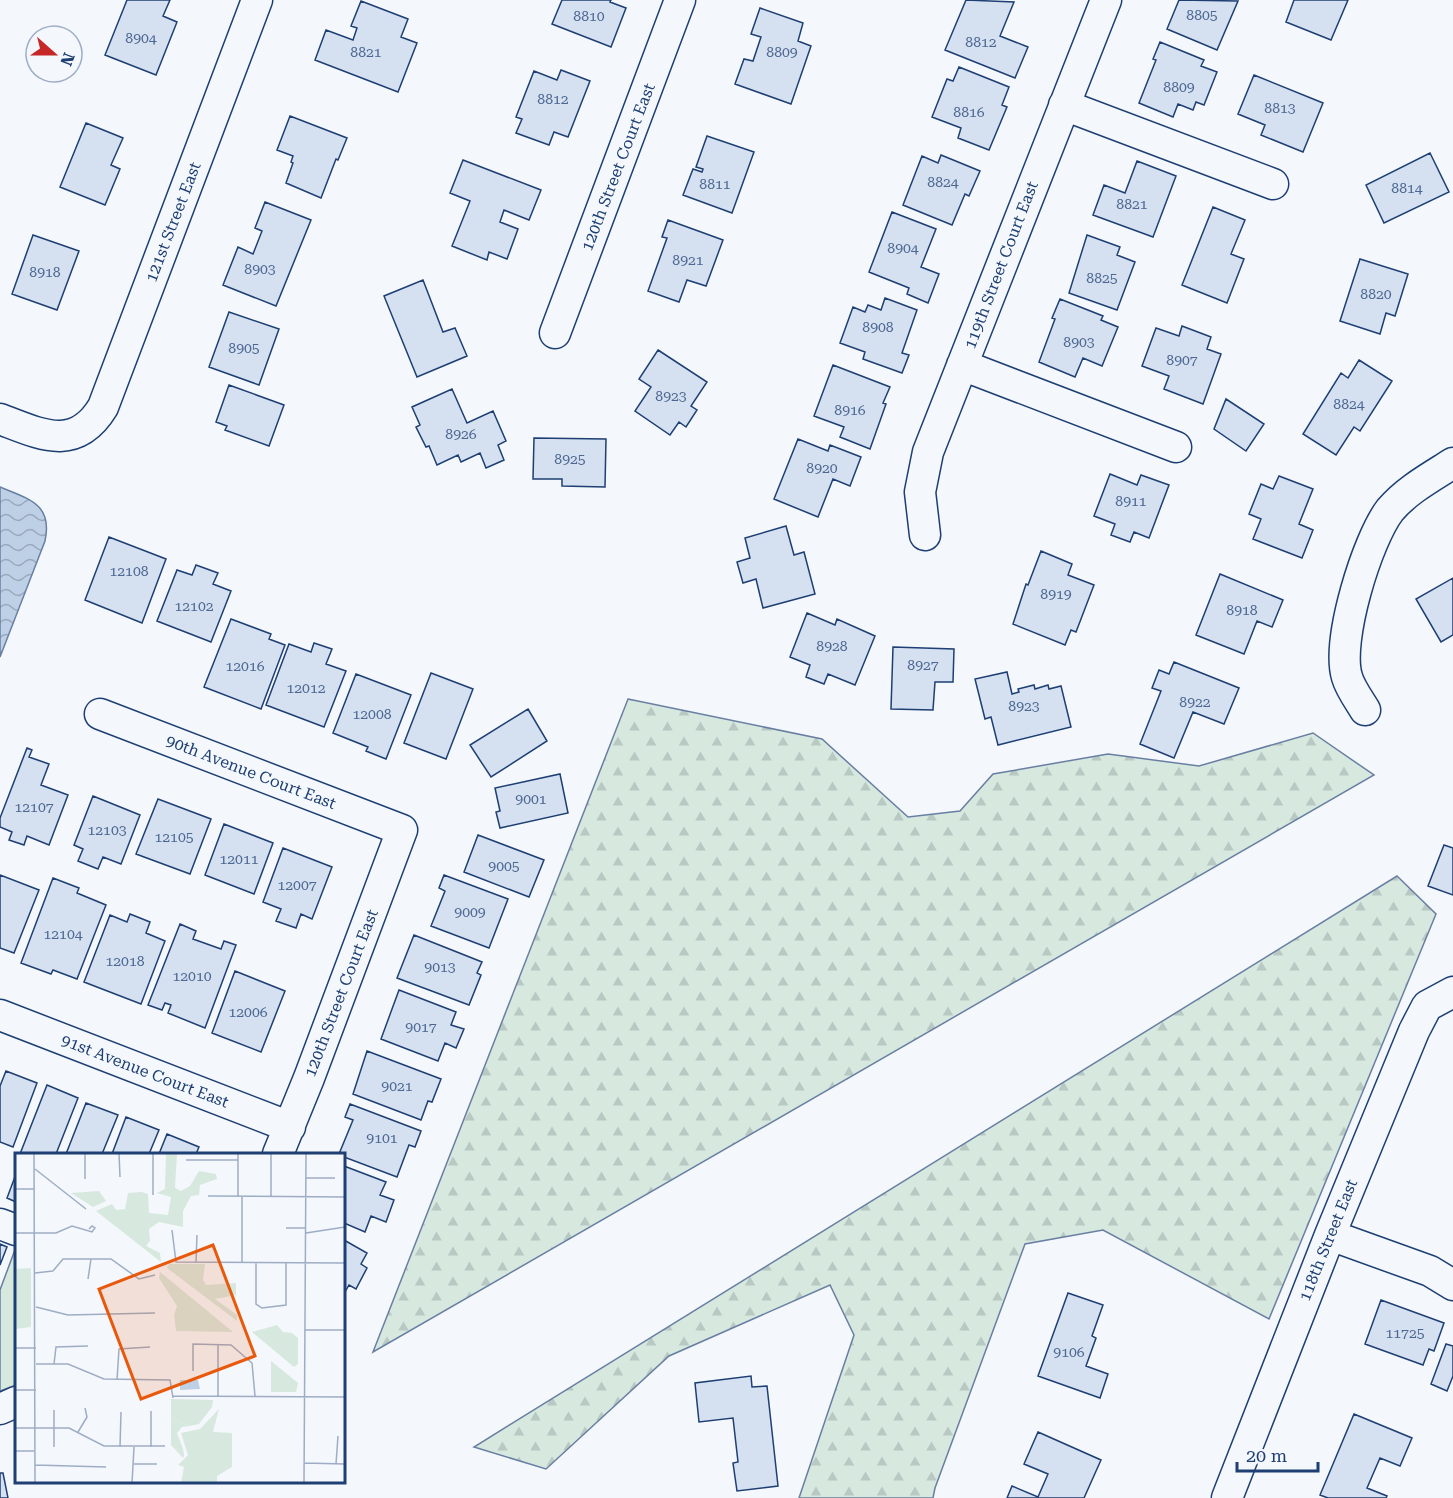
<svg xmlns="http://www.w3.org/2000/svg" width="1453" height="1498" viewBox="0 0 1453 1498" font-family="'Roboto Serif',serif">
  <defs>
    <pattern id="forest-firs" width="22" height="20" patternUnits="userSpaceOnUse" patternTransform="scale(1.5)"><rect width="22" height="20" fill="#d7e8df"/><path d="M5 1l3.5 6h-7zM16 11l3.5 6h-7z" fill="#b8c8c3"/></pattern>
    <pattern id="water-waves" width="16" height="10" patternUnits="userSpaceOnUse" patternTransform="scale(1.5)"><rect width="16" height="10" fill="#bed0e5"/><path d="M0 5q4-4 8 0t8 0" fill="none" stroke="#9aaabe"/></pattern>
  </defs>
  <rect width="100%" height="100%" fill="#f4f7fb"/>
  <path fill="url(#forest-firs)" stroke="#687fa3" stroke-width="1.5" d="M628,699L822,739L908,817L960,811L993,774L1108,754L1199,766L1313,733L1374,775L373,1352Z
    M1397,876L1436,914L1269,1319L1103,1230L1025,1244L935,1488L933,1498H799L854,1335L830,1285L669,1356L546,1469L474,1447Z"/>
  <path fill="#d7e8df" stroke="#687fa3" stroke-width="1.5" d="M16,1247V1385L0,1391V1290Z"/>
  <path fill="url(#water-waves)" stroke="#687fa3" stroke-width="1.5" d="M0,487C29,499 53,504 45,541L0,657Z"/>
  <path fill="#d5e0f0" stroke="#1d3f73" stroke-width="1.5" d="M127,0H170L163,16L177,22L156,75L105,55Z
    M562,0H611L610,2L626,8L611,47L552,24Z
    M966,0L1014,2L1000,36L1028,47L1015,78L945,50Z
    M1179,0L1238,1L1217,50L1167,29Z
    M1294,0H1348L1331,40L1286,22Z
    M361,1L408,19L401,37L417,43L398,92L315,60L326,30L353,40L357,28L351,26Z
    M760,8L803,23L798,41L811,46L791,104L735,84L744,59L753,61L761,37L751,34Z
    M1160,42L1204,60L1201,66L1217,72L1204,105L1196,102L1193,110L1178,104L1173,117L1139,103L1156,60L1153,59Z
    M959,67L1009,87L1002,105L1007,107L989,150L958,138L961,128L932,117L947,79L953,81Z
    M561,70L590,81L568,137L554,132L549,145L516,133L522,119L516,117L534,71L557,80Z
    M1254,75L1323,103L1303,152L1261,135L1265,125L1238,114Z
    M290,116L347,138L338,160L336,159L321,198L286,183L293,163L291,162L293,156L277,150Z
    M86,123L123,138L111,165L120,169L105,205L60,187Z
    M707,136L754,152L732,213L683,195L693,169L702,172L703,169L696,167Z
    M1430,153L1449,192L1384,223L1366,185Z
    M941,155L980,171L969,196L965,194L952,225L903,205L922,156L938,163Z
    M463,160L541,190L529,220L504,210L500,222L518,229L507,259L489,252L487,260L452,246L470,201L450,193Z
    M1137,161L1176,176L1153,237L1093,215L1104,185L1125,193Z
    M265,202L311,220L276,306L223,285L238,247L253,254L262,231L255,228Z
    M1213,207L1245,220L1231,254L1244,259L1227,303L1182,285Z
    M892,212L936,229L921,267L939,274L928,303L907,294L909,288L869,272Z
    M668,220L723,240L706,286L687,280L679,302L648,291L667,238L662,237Z
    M33,235L79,251L57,310L12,294Z
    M1087,235L1120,247L1117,255L1135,262L1117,310L1069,293Z
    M1360,259L1408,274L1395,316L1386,313L1380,334L1340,321Z
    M423,280L443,332L455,328L467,356L417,377L384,296Z
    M885,298L917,310L902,353L909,355L902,373L863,359L865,352L840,343L853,307L865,312L868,305L881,310Z
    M1060,299L1103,316L1101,320L1118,327L1102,366L1083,358L1075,377L1039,362L1055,319L1052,318Z
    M229,312L279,329L259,385L209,367Z
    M1182,326L1211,337L1207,349L1221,354L1203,404L1164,389L1169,376L1142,366L1156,328L1179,336Z
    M658,350L707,382L691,406L697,410L686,427L679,422L670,435L635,411L651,387L639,379Z
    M1359,360L1392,381L1360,431L1354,427L1336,455L1303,434L1341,373L1348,378Z
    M833,365L890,387L883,403L886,404L870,449L840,437L844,427L814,416Z
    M229,385L284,405L269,446L225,430L227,426L216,422Z
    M452,389L467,423L493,411L506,441L498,445L504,460L486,468L480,453L461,462L458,455L437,465L429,446L426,447L416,427L420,425L412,407Z
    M1226,399L1264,424L1246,451L1214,429Z
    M534,438L606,439L605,487L562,486V479H533Z
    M798,439L828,451L830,445L861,457L850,486L833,479L818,517L774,499Z
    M1110,474L1137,485L1141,475L1169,485L1149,538L1134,532L1130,542L1111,535L1115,524L1094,516Z
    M1279,476L1313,489L1299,524L1313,530L1302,558L1253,539L1261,519L1249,514L1261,484L1273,489Z
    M786,526L794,555L804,552L815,594L763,608L756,579L743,583L737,562L750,558L745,538Z
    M109,537L166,559L142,623L85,600Z
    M1041,551L1072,564L1068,575L1094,585L1076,632L1071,630L1065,645L1013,624L1026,584L1028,585Z
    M196,565L218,573L213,584L231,591L211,642L157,621L177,570L192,575Z
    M1220,574L1283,600L1272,627L1257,621L1244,654L1196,635Z
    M1453,578V635L1441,642L1416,599Z
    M807,613L835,625L837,619L875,636L855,685L828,674L824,684L806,677L810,665L790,657Z
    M231,619L271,634L269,639L285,645L261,709L204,687Z
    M314,643L332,649L326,664L346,671L324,727L266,705L289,644L311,652Z
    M893,647L954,649L953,682H935L933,710L891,709Z
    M1174,662L1239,688L1224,724L1193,712L1174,758L1140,744L1161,691L1152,688L1159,670L1169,674Z
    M1007,672L1012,694L1019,692L1018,689L1034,685L1035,689L1048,685L1049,689L1061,686L1071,727L998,745L991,717L985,719L975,679Z
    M431,673L473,689L446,759L404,743Z
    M356,674L411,695L386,759L366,751L368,747L333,733Z
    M528,709L547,741L491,777L470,745Z
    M27,748L32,750L29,757L49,764L41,785L68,795L49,845L27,836L24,845L9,840L12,832L0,827V818Z
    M560,774L568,813L500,828L496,812L500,811L495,788Z
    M93,796L140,815L121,864L103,857L98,869L78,861L83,849L74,845Z
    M158,799L211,819L190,874L136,854Z
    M224,824L273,843L254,894L205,875Z
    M478,835L544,860L529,897L464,872Z
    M1444,845L1453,848V895L1428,886Z
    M283,848L332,867L312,919L301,914L296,928L276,921L281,909L263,902Z
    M0,875L39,890L14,953L0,948Z
    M444,875L508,899L489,948L431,926L445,891L439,888Z
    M53,878L79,888L77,893L106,905L77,979L53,970L51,974L21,963Z
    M130,914L150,922L146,933L165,941L141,1004L84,982L110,915L127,922Z
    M180,924L196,931L193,939L221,949L224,941L236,945L205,1028L168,1013L171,1005L165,1003L162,1010L148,1005Z
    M414,935L482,962L477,973L481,975L469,1005L397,978Z
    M235,971L285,991L261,1052L212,1033Z
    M399,990L456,1012L451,1025L464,1029L456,1048L445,1043L438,1061L381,1039Z
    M367,1051L441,1079L432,1102L428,1101L421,1120L353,1094Z
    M6,1071L37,1083L13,1147L0,1142V1086Z
    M47,1085L78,1098L56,1154H20Z
    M86,1103L118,1115L102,1154H66Z
    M350,1104L421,1131L415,1147L409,1145L397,1177L344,1157V1154H339L353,1120L345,1117Z
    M126,1117L159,1130L149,1154H112Z
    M167,1134L199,1147L196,1154H159Z
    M344,1166L386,1182L380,1195L394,1200L386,1222L371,1216L365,1232L344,1223Z
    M16,1174V1202L7,1198Z
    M344,1240L367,1253L361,1264L367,1268L356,1289L349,1285L345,1292L344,1290Z
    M0,1244L7,1247L0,1265Z
    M1068,1293L1103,1305L1092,1336L1096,1338L1086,1366L1108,1374L1100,1398L1038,1376Z
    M1381,1300L1444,1323L1434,1351L1429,1349L1423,1365L1365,1344Z
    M1446,1344L1453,1346V1376L1447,1391L1431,1384Z
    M751,1376L752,1387L767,1386L778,1486L737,1491L733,1463L738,1462L733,1418L699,1422L695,1383Z
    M1354,1414L1412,1438L1400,1466L1380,1458L1367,1488L1387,1496L1386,1498H1328L1320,1495Z
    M1038,1432L1101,1460L1084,1498H1007L1012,1486L1038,1497L1048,1474L1024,1464Z
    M0,1473H3L8,1498H0Z"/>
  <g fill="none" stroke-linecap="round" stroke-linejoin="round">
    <g stroke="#1d3f73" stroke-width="33">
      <path id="minor" d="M1064,105L1273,184
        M555,333L680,0
        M962,365L1176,447
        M0,419C40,434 75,453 103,407L257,0
        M925,535L920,492L928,452L1106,0
        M1365,710C1359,700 1350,688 1347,677C1336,641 1367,540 1390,510C1407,490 1431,477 1453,463
        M100,714L402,830L309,1078L278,1154
        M0,1015L290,1127
        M0,1224L16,1230
        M1330,1235L1430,1271L1453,1285
        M0,1409L16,1402
        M1227,1498L1330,1235L1414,1031L1427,1006L1453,992"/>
    </g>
    <use href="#minor" stroke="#f4f7fb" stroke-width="30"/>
  </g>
  <g text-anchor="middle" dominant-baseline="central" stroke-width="4.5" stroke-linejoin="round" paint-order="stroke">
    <g font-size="14" fill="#4b6792">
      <text x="1202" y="15">8805</text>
      <text x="589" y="16">8810</text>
      <text x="141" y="38">8904</text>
      <text x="981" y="42">8812</text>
      <text x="366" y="52">8821</text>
      <text x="782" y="52">8809</text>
      <text x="1179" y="87">8809</text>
      <text x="553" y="99">8812</text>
      <text x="1280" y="108">8813</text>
      <text x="969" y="112">8816</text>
      <text x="943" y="182">8824</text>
      <text x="715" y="184">8811</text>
      <text x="1407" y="188">8814</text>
      <text x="1132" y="204">8821</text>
      <text x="903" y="248">8904</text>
      <text x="688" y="260">8921</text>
      <text x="260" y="269">8903</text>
      <text x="45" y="272">8918</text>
      <text x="1102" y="278">8825</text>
      <text x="1376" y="294">8820</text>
      <text x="878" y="327">8908</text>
      <text x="1079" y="342">8903</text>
      <text x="244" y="348">8905</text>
      <text x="1182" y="360">8907</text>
      <text x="671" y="396">8923</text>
      <text x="1349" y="404">8824</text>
      <text x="850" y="410">8916</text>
      <text x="461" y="434">8926</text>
      <text x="570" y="459">8925</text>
      <text x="822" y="468">8920</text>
      <text x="1131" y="501">8911</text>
      <text x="129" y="571">12108</text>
      <text x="1056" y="594">8919</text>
      <text x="194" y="606">12102</text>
      <text x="1242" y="610">8918</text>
      <text x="832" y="646">8928</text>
      <text x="923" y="665">8927</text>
      <text x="245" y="666">12016</text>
      <text x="306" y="688">12012</text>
      <text x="1195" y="702">8922</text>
      <text x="1024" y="706">8923</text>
      <text x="372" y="714">12008</text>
      <text x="531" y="799">9001</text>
      <text x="34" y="807">12107</text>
      <text x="107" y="830">12103</text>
      <text x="174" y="837">12105</text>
      <text x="239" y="859">12011</text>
      <text x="504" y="866">9005</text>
      <text x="297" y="885">12007</text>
      <text x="470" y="912">9009</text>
      <text x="63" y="934">12104</text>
      <text x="125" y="961">12018</text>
      <text x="440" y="967">9013</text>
      <text x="192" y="976">12010</text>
      <text x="248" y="1012">12006</text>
      <text x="421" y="1027">9017</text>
      <text x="397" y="1086">9021</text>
      <text x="382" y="1138">9101</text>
      <text x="1405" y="1333">11725</text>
      <text x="1069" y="1352">9106</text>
    </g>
    <g font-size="16" fill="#1d3f73" stroke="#f4f7fb">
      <text transform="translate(618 167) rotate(-69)">120th Street Court East</text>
      <text transform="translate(173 222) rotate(-69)">121st Street East</text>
      <text transform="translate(1001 265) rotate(-69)">119th Street Court East</text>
      <text transform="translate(251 772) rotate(21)">90th Avenue Court East</text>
      <text transform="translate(341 993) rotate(-69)">120th Street Court East</text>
      <text transform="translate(145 1071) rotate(21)">91st Avenue Court East</text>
      <text transform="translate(1328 1240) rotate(-68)">118th Street East</text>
    </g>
  </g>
  <g transform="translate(15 1153)">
    <rect width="330" height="330" fill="#f4f7fb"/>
    <path d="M256,208L283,230L281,239H256ZM204,256L198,279L217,280V314L202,323V330H166L169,314L163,312L173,302L166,280L185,276ZM156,265L174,273L167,274L162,280L168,296L169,302L168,305L156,292Z" fill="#d7e8df"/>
    <path d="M151,0H162L160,35L166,38L175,33L184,18L201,21L202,26L185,32L184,42L176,43L168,58V74L144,69L134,76L135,88L131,93L145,100L146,109L81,58L97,51L101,57L110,56L113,40L127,39L133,41L134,60L153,62L156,44L142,40L150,36ZM84,38L91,48L78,54L56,40ZM154,111H190L188,127L191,132L221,130V142L200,146L222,162V168L152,115ZM16,115V174L0,176V116ZM145,119L218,179L161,178L159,162L162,153L144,125ZM262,172L268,179L277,180L283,185V211L279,214L237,179ZM156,246L198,247L197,254L184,271L174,273L156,265Z" fill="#d7e8df"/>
    <path d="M165,227H183L185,236L165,237Z" fill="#bed0e5"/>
    <path fill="none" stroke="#9eadc5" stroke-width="1.5" d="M19,0L20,330M70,0V26M104,0L105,24M138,0V42M223,0V43M171,7H223M20,16L71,56M291,25H320M0,36H19M193,43L330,44M256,43V0M271,75H290M157,77L161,109L330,110M0,80H41L57,73L77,79L80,75L77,73L74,76M291,80L330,74M181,109L182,82M227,109V43M241,110V151L247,155L271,152V110M38,118L48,106H96L124,126L140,122M20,120L38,118M73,126L76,106M21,154L53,162L140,160M290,177H330M0,195H21M21,211H53L89,226L155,227L158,245M39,211L41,194L73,193M178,218V191L216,192L237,210L240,243M102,227L104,196L135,194M0,237H21M158,243L330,244M203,243V191M0,275H54L89,293H150M63,279L72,264L70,255M39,294V257M105,294L106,259M136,294V258M0,298H19M289,310L330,311M119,311H142M321,311L323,283M20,312L91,314M117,330L119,294M289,330L291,0"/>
    <path fill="#e8590c" fill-opacity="0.15" stroke="#e8590c" stroke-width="3" d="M198,92L240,203L126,246L84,136Z"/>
    <rect width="330" height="330" fill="none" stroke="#1d3f73" stroke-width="3"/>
  </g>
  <g transform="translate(54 54) rotate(111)"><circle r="28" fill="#f4f7fb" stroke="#9eadc5" stroke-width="1.5"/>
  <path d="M0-4.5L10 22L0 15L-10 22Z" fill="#c62828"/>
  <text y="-9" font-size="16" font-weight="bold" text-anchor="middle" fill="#1d3f73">N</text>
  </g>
  <path d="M1237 1462v9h81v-9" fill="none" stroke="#1d3f73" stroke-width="3"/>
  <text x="1246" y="1462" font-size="18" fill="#1d3f73" stroke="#f4f7fb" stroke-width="4.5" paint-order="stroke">20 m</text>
</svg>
